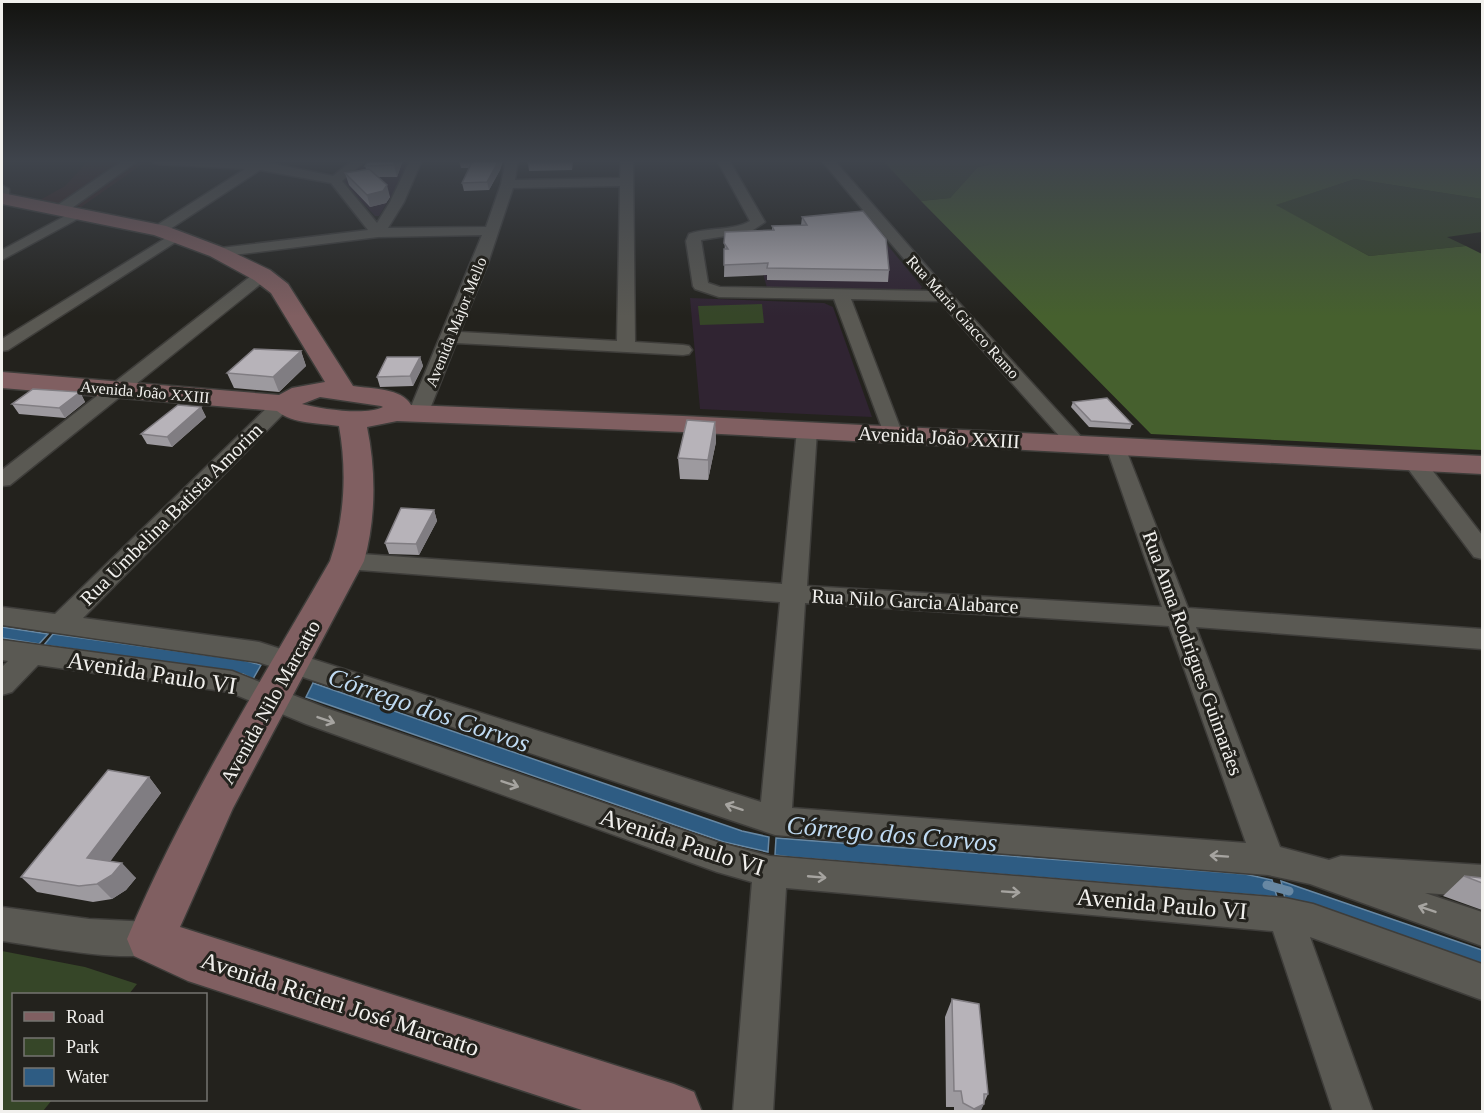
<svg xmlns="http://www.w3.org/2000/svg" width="1484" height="1113" viewBox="0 0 1484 1113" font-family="'Times New Roman',serif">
  <rect width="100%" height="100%" fill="#23221d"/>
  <path fill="#372322" d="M89,160L144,163L81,207L40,200L65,186Z"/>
  <path fill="#302432" d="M371,160H409L396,188L379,216H375L342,181Z
    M866,219L922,287L920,290L767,288L752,233L767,232L779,227Z
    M690,298L824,303L833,307L872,417L700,409Z"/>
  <path fill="#364628" d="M882,160H1012L978,167L950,198L921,201Z
    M1355,179L1482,199V232L1447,237L1466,246L1369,256L1275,205Z
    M762,304L764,323L700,325L698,306Z
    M2,951L85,967L137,984L129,994H14V1100H52L43,1111H2Z"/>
  <path fill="#46602e" d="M1012,160H1482V199L1355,179L1276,205L1369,256L1466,246L1482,254V450L1151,434L921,201L950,198L978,167Z"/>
  <path fill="#2e5c83" stroke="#6888a3" stroke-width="1.5" d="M2,627L48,634L39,644L2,638Z
    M53,634L243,660L261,665L253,679L243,674L44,645Z
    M313,683L742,831L769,837L768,852L724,842L306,697Z
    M776,838L1245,874L1272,880L1277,897L790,857L775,855Z
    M1281,881L1482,950V967L1285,899Z"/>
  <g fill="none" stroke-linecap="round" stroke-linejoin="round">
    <path stroke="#6888a3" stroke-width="9" d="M1267,885L1289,891"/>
    <g stroke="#3e3d3a" stroke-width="3">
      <path id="street" d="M124,160H139L65,213H55L53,210L55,207Z
        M150,160L260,161L333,176L353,160H367L342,181L377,223L390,202L410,160H422L404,202L388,228L486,227L501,184L506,160H518L515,180L620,178L621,160H633L635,342L683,345L689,346L692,350L689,354L683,355L456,343L428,414L425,418H411L408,414L482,235L378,237L217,257L212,255L209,252L212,249L368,230L331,183L260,170L164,233H154L152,230L154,227L245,169L156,164ZM620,186L617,341L460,332L488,263L513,188Z
        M717,160H729L765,222L750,232L701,240L708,283L720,287L931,291L821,160H834L950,293L1084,440L1087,444L1084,448L1077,450L1070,448L939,301L851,299L903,435L900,439H886L834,299L719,297L695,289L693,286L686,241L689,234C708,227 733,231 750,221Z
        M2,185L9,189V199L2,203Z
        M78,209L83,210L85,213L83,216L2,260V250Z
        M177,231L184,235L182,238L8,350L2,351V339Z
        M262,270L270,275L268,278L10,485L2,486V470L256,272Z
        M282,398L289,400L292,404L289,408L83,618L259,642L761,802L780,602L347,569L338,567L335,561L338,555L347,553L782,584L797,430L800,426H814L817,430L807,586L1162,607L1106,446L1109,442L1116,440L1123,442L1188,608L1482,629V649L1196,627L1280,847L1329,860L1341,856L1482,865V897L1425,893L1482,912V946L1310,884L1268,875L775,835L258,662L2,625V607L55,614L275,400ZM805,603L1169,626L1246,843L792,808Z
        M1414,456L1422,457L1482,535V559L1474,557L1403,462L1406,457Z
        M2,640L232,671L326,708L717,842L770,856L1285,898L1313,904L1482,964V1000L1310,937L1373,1112H1333L1273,931L786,888L773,1112H733L752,882L717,872L306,724L229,692L38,665L12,692L2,695V667L8,661L2,660Z
        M2,907L89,919L151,922L163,927L169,939L163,951C130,965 40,946 2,941Z"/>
    </g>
    <g stroke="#3e3d3a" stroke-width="3">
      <path id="secondary" d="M2,193L166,226L224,248L270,270L288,284L353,386C372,389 402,388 411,405L683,416L1482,456V474L683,432L397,421L367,427C376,470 376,519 364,561L233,808L180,927L674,1084L694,1092L702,1112H588L188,981L134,956L127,939C182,807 259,685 330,561C345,518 347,470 339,426C319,423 293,424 277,411L2,388V372L279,395L292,388L325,382L271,293L254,280L210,256L154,235L2,204ZM320,397L381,406L383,407C366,416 321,409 302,404Z"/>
    </g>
    <use href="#street" fill="#5a5953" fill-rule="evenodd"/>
    <use href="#secondary" fill="#805f61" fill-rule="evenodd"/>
  </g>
  <path fill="#9d9a9f" d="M369,160H403L397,177H378L390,197L386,203L370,207L349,185L345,173L366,169L365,166Z
    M459,160H503L500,170L489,190L464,191L462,183L469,168H461Z
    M529,160H573L572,170L529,171L528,163Z
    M802,217L889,270L888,282L767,280V275L724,277L725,232L772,230V226L801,225Z
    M301,351L306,366L279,392L234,388L227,373Z
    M420,357L423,366L413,386L380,387L377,377Z
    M80,392L85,402L65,418L19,414L12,404Z
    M1073,402L1132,424L1130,429L1089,427L1071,407Z
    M201,407L206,417L172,447L147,444L141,434Z
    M715,422L716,442L708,480L680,479L678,458Z
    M434,510L437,521L419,555L389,554L385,543Z
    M149,777L161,793L110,861L136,878L126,890L112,899L93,902L37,892L21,877Z
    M1464,876L1482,878V910L1443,896Z
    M952,999L988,1094L980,1112H954V1107H946L945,1017Z"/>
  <path fill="#807d82" d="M396,160H403L397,177L394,165Z
    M499,160H503L500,170L489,190L487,182Z
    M571,160H573L572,170L571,162Z
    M387,185L390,197L386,203L370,207L367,195Z
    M301,351L306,366L279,392L273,377Z
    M420,357L423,366L413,386L410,376Z
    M80,392L85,402L65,418L59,408Z
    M201,407L206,417L172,447L167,437Z
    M715,422L716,442L708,480V460Z
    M434,510L437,521L419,555L416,544Z
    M149,777L161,793L101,874L87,858Z
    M122,863L136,878L126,890L112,899L97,884Z
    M984,1104L980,1112H973L974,1109Z"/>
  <path fill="#b7b3b9" stroke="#807d82" stroke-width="1.5" d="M369,160H396L394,165L365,166Z
    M473,160H499L487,182L462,183Z
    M529,160H571V162L528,163Z
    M369,169L387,185L383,191L367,195L345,173Z
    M863,211L886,239L889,270L767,268L768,263L724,265V249H728L724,243L725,232L774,230L772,226L807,225L802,217Z
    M254,349L301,351L273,377L227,373Z
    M387,357H420L410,376L377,377Z
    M33,389L80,392L59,408L12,404Z
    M1107,398L1132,424L1091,421L1073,402Z
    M178,405L201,407L167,437L141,434Z
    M687,420L715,422L708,460L678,458Z
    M401,508L434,510L416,544L385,543Z
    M108,770L149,777L87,858L122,863L112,875L97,884L79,886L21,877Z
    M1464,876L1482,878V883Z
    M952,999L979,1004L988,1094H984V1104L974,1109L963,1103L961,1091H954Z"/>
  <defs><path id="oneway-shaft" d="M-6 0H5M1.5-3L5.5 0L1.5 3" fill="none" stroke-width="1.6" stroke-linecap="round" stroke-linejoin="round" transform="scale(1.5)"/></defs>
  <g stroke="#a6a4a0">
    <use href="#oneway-shaft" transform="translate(326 720) rotate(19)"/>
    <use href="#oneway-shaft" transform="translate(510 784) rotate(19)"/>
    <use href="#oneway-shaft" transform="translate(734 807) rotate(-162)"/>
    <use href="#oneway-shaft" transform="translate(1219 856) rotate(-176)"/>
    <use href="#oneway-shaft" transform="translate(817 877) rotate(5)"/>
    <use href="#oneway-shaft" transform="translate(1011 892) rotate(4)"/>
    <use href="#oneway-shaft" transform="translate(1427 909) rotate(-161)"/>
  </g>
  <linearGradient id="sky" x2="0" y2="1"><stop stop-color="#131310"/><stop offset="0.51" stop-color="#3f444c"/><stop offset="1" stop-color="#3f444c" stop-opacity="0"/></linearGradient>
  <rect width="1484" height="316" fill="url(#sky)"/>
  <g text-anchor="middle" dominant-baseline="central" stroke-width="6" stroke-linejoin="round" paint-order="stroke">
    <g font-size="16" fill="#f1f0ed" stroke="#23221d">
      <text transform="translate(963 317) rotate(48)">Rua Maria Giacco Ramo</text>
      <text transform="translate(456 322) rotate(-68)">Avenida Major Mello</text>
      <text transform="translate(145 392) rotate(5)">Avenida João XXIII</text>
    </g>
    <g font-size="20" fill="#f1f0ed" stroke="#23221d">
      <text transform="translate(939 437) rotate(3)">Avenida João XXIII</text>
      <text transform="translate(171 514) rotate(-45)">Rua Umbelina Batista Amorim</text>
      <text transform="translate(915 601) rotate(3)">Rua Nilo Garcia Alabarce</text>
      <text transform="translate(1193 653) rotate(70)">Rua Anna Rodrigues Guimarães</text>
      <text transform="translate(270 702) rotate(-61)">Avenida Nilo Marcatto</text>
    </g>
    <g font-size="24" fill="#f1f0ed" stroke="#23221d">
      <text transform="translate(152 673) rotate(9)">Avenida Paulo VI</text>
      <text transform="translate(682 842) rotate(18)">Avenida Paulo VI</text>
      <text transform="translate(1162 904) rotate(5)">Avenida Paulo VI</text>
      <text transform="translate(340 1004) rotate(18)">Avenida Ricieri José Marcatto</text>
    </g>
    <g font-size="26" font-style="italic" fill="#bfdaf2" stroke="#23221d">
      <text transform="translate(429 710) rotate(19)">Córrego dos Corvos</text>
      <text transform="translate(892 834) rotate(5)">Córrego dos Corvos</text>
    </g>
  </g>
  <rect width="1484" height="1113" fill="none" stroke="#f1f0ed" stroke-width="6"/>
  <rect x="12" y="993" width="195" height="108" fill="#23221d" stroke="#757470" stroke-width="1.5"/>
  <rect x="24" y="1012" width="30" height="9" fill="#805f61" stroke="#757470" stroke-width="1.5"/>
  <text x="66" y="1023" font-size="18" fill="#f1f0ed">Road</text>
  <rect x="24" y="1038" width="30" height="18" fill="#364628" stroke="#757470" stroke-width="1.5"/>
  <text x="66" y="1053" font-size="18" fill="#f1f0ed">Park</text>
  <rect x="24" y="1068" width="30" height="18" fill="#2e5c83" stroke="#757470" stroke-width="1.5"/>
  <text x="66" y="1083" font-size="18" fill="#f1f0ed">Water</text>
</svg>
